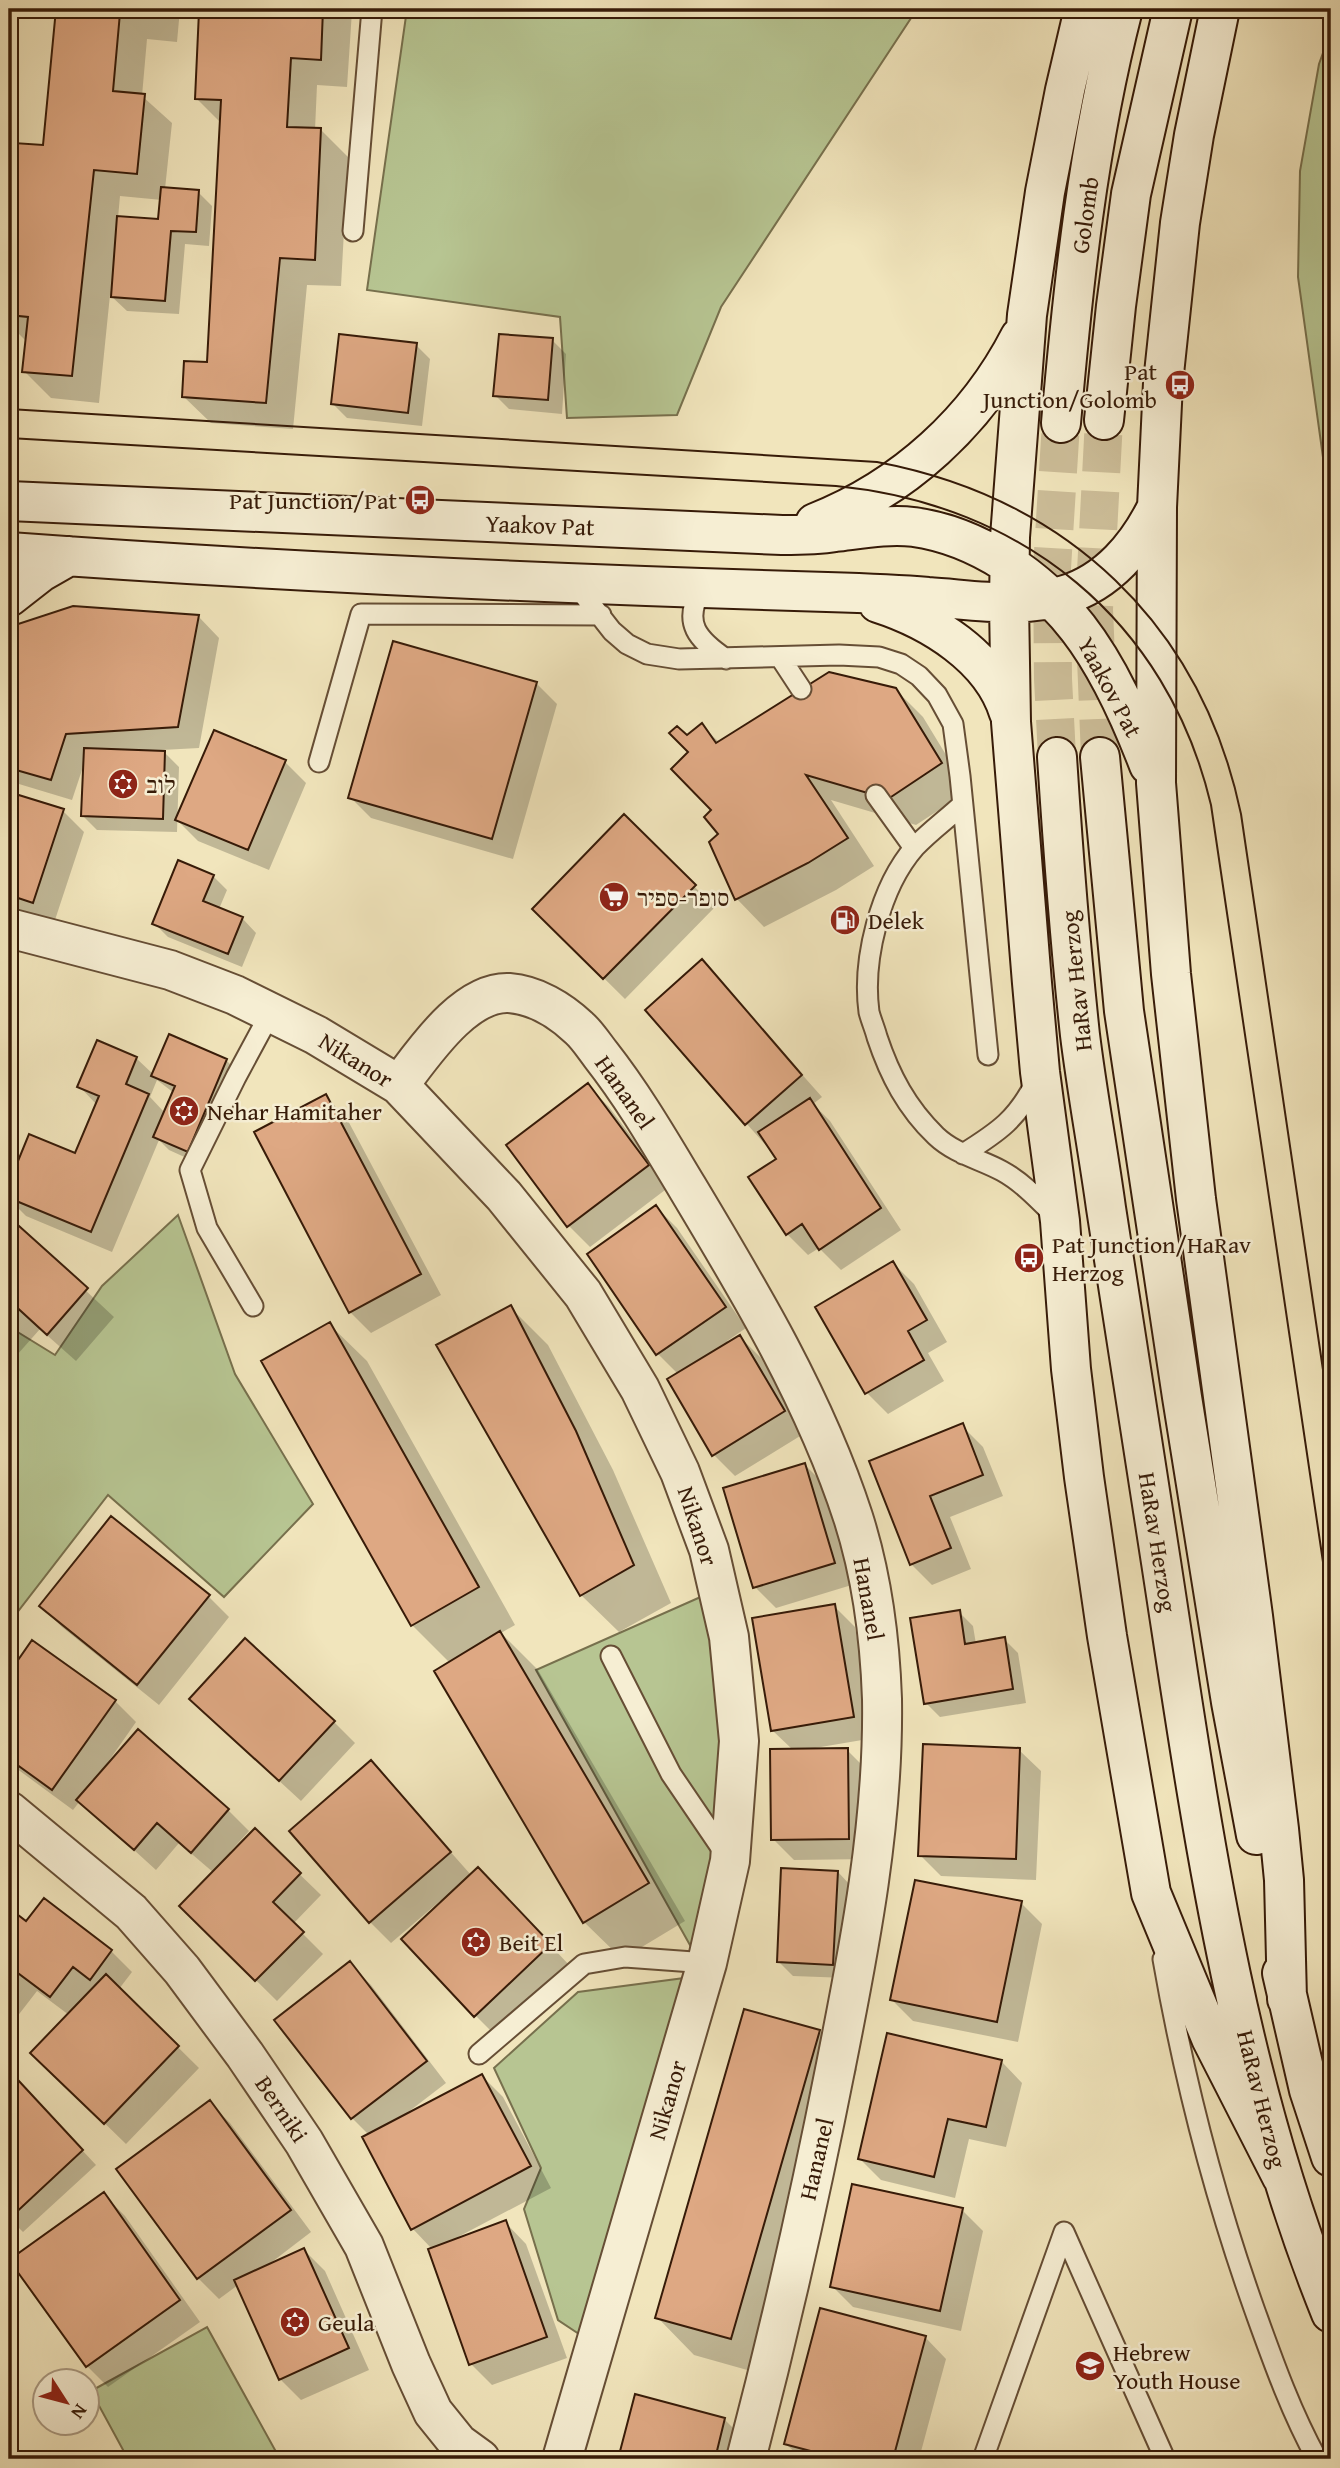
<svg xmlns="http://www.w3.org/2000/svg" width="1340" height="2468" viewBox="0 0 1340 2468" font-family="'Gentium Book Plus','Frank Ruhl Libre',serif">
  <rect width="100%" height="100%" fill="#f1e5bc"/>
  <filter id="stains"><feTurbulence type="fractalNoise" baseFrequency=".00286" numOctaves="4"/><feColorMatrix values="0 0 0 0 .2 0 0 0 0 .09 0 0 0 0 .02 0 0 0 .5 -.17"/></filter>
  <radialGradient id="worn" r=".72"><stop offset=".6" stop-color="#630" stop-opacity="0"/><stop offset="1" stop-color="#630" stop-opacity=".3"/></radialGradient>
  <path fill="#b7c592" stroke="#77704d" stroke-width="2" d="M407,9H917L721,307L677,415L567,418L560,317L367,290Z
    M1331,31V515L1298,277L1300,171L1319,64Z
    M178,1215L235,1374L313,1504L224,1597L108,1495L9,1623V1330L11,1328L55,1355L102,1286Z
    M705,1595L724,1712L720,1807L695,1954L536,1670Z
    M692,1977L582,2336L558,2320L524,2209L541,2168L494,2068L578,1992Z
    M207,2327L280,2459H128L91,2391Z"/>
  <path fill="#0003" fill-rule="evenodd" d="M58,9H180L177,42L147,39L142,96L172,123L165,189L198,192L212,206L209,246L185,244L179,314L127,311L110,295L99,403L51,398L24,371L26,341L9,324V211L16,145L44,147ZM120,196L162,200L160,221L118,218Z
    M237,9H349L352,11L347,87L317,85L315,130H321L348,157L341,286L307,285L293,429L211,423L183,396L208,364L221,123L196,98L236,15Z
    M552,340L566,354L562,414L509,409L495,395Z
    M416,345L430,359L422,426L347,418L333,404Z
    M73,607L198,616L219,638L199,748L162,750L179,767L177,832L97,830L83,816L84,764L72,800L9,781V629Z
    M536,683L557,704L513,859L371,818L350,797Z
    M895,689L923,717L968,791L916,825L831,800L874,866L836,890L764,927L737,899L711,842L721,835L687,738L702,726L720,743Z
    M285,762L306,783L269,870L198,841L177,820Z
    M9,793L63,811L84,832L54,923L9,908Z
    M624,817L715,907L625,999L534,909Z
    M213,876L227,890L219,909L242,918L256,933L242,967L168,937L154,923Z
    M702,962L822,1097L813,1104L830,1121L901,1230L841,1270L819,1248L808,1255L787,1234L778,1159L746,1123Z
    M170,1036L226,1060L241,1075L202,1165L169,1150L159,1140L112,1252L26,1216L9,1199V1187L30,1137L76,1156L97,1105L79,1086L136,1058L154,1075ZM157,1080L174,1093L165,1113L150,1097Z
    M588,1086L609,1107L669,1187L590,1247L569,1226L508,1146Z
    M325,1096L346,1117L441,1295L371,1333L350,1312Z
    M656,1207L677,1228L746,1328L727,1341L729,1344L740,1337L761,1358L805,1433L735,1476L714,1455L678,1374L658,1354L589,1254Z
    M9,1219L114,1317L76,1361L40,1329L9,1364Z
    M893,1263L914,1284L947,1342L928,1353L944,1381L888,1414L867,1393L817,1308Z
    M511,1308L548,1345L613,1470L671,1603L619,1632L581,1595Z
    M329,1324L367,1361L515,1625L501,1633L538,1670L685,1921L622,1959L584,1922L450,1663L412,1625Z
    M962,1426L983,1447L1003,1496L950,1517L971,1569L932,1585L911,1564L871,1462Z
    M805,1465L826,1486L855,1584L776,1608L755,1587Z
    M208,1596L229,1617L159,1705L62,1627L41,1606Z
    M834,1606L855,1627L874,1738L815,1748V1750H847L868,1771L869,1859L794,1860L773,1839L793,1750L773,1731Z
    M959,1612L973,1626L976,1644L1004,1639L1018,1653L1026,1703L940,1717L926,1703Z
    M33,1643L115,1701L136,1722L106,1765L228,1810L249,1831L230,1852L232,1854L255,1831L321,1895L293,1924L323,1954L277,2001L181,1906L214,1873L179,1843L156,1870L80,1801L73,1810L9,1763V1676Z
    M213,1720L334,1722L355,1743L301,1801Z
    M1019,1750L1041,1771L1036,1880L941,1876L920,1855Z
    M371,1762L471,1875L499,1890L570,1966L496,2036L475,2015L440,1901L391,1943L370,1922L291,1831Z
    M838,1872L852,1887L847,1978L793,1976L778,1961Z
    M1021,1903L1042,1924L1018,2042L913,2021L892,2000Z
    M9,1910L27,1924L111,1951L132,1972L119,1989L199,2068L126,2144L54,2074L69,2015L37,1991L13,2022L9,2019Z
    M350,1964L371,1985L446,2083L407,2113L408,2114L482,2076L503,2097L551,2188L458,2237L459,2239L505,2222L526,2244L567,2358L492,2385L471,2364L430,2250L432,2249L413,2229L364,2138L369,2135L352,2118Z
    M819,2031L857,2069L768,2376L694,2355L657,2317Z
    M1001,2061L1022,2083L1006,2147L969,2139L955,2198L881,2180L860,2159Z
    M9,2072L96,2165L23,2232L9,2218Z
    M209,2102L230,2123L311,2232L264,2268L304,2250L325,2271L369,2370L301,2400L280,2379L238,2285L219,2299L198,2278Z
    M104,2195L125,2216L200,2322L108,2387L87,2366L12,2260Z
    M962,2210L983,2231L961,2331L853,2307L832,2286Z
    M925,2337L946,2359L919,2459H802L786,2444Z
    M636,2397L725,2420L746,2441L741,2459H620Z"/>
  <path fill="#dea883" stroke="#371b08" stroke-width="2" d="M56,9H151L150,16L120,13L113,91L145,94L137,174L94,170L72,376L22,372L28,317L9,315V194L14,143L43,145Z
    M235,9H323L321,60L291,58L287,127L321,128L315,260L280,258L266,403L182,397L184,361L207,362L221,100L195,99L199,11L235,13Z
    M161,187L199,190L196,232L171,231L165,301L111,297L117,216L158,219Z
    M339,334L417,343L408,413L331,404Z
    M499,334L553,338L548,400L493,396Z
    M73,606L199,615L178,727L66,734L51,780L9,768V627Z
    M393,641L537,682L492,839L348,798Z
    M829,672L896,688L942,763L888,799L806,775L848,838L808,863L735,900L709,842L718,834L704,817L711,810L671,769L688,752L669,733L677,726L687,735L702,723L716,743Z
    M214,730L286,760L248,850L175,820Z
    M84,748L165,751L163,819L81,816Z
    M9,792L64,809L33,903L9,895Z
    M624,814L696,885L603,979L532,909Z
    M178,860L214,875L203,901L243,917L228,954L152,924Z
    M702,959L802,1075L745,1125L645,1010Z
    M169,1034L227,1059L188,1152L153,1137L175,1086L151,1076Z
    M97,1040L137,1057L126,1084L149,1094L91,1232L9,1198V1183L29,1134L75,1153L99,1096L77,1087Z
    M588,1083L649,1165L567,1227L506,1145Z
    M326,1094L421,1274L349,1313L254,1132Z
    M810,1098L881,1208L819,1250L802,1224L786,1235L748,1177L776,1159L758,1132Z
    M656,1205L726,1307L656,1355L587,1254Z
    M9,1217L88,1288L47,1335L12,1303L9,1306Z
    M893,1261L927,1320L908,1331L924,1360L865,1394L815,1307Z
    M511,1305L576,1431L634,1565L580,1596L436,1345Z
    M330,1322L479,1587L411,1626L261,1361Z
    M740,1335L785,1411L712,1456L667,1379Z
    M963,1423L983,1475L930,1496L951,1548L910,1565L869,1461Z
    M805,1463L835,1563L753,1588L723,1488Z
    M111,1516L210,1595L137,1685L39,1606Z
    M835,1604L854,1717L771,1731L752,1618Z
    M960,1610L965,1644L1005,1637L1013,1689L924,1704L910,1618Z
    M500,1631L649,1883L583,1923L434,1671Z
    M245,1638L335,1721L279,1781L189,1699Z
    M32,1640L116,1700L52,1790L9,1759V1673Z
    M138,1729L229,1809L191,1853L157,1823L134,1850L76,1800Z
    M923,1744L1020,1748L1016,1859L918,1856Z
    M848,1748L849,1839L771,1840L770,1749Z
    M371,1760L451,1852L369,1923L289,1831Z
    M255,1828L301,1873L273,1902L304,1932L255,1981L179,1906Z
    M478,1867L551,1944L474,2017L401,1939Z
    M781,1868L838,1871L833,1965L777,1962Z
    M915,1880L1022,1901L997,2022L890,2000Z
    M44,1898L112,1950L90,1980L73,1967L50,1997L15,1971L9,1979V1908L26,1921Z
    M350,1961L427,2061L351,2119L274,2020Z
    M106,1974L179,2046L104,2124L30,2053Z
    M744,2009L820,2030L731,2339L655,2318Z
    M887,2033L1002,2060L986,2127L948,2119L934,2177L858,2159Z
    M482,2074L531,2166L411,2230L362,2137Z
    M18,2080L83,2150L9,2219V2088Z
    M210,2100L291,2210L197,2279L116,2169Z
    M852,2184L963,2208L940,2311L830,2287Z
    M104,2192L180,2300L86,2367L9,2260Z
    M506,2220L547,2337L469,2365L428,2249Z
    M304,2248L349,2348L279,2380L234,2280Z
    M820,2308L926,2336L893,2459H841L784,2444Z
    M635,2394L725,2418L715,2459H618Z"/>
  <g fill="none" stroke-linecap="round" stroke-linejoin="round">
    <path stroke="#ccbd98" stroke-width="38" stroke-dasharray="38 19" stroke-linecap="butt" d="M1057,757L1053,679L1052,568L1061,423
      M1100,757L1094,609L1104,420"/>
    <g stroke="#664e35" stroke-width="23">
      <path id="lane" d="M353,231L372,9
        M576,585L612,631L627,644L647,654L679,659L839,655L879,657L901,664L919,676L937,695L953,724L960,776L988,1055
        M701,590C682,623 698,640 726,659
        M780,657L801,689
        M319,762L361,614L601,615
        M876,795L914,848
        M962,805C947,819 929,832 915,847C880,887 862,960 869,1012C871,1020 875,1029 877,1037C890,1076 907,1108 936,1136C955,1154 980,1159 1002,1171C1022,1182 1038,1199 1054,1215
        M963,1154C1000,1131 1017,1119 1037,1080
        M253,1306L207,1228L190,1170L236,1077L271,1012
        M611,1656L671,1774L726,1855
        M1163,1959C1184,2079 1214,2196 1255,2311C1273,2361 1291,2412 1317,2459
        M479,2054L584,1964L625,1957L707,1963
        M983,2459L1064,2232L1165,2459"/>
    </g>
    <g stroke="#664e35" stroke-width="42">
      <path id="street" d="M9,928L170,970L235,995L316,1035L399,1085L504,1196L583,1294L640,1389L680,1472L709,1550L729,1637L739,1741L730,1861L707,1963L562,2459
        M399,1085C423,1054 464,991 509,993C535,995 560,1010 579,1028C587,1035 594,1046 601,1055C630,1092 654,1132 678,1172C744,1282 813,1394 853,1517C871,1573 880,1640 882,1699C884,1821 860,1945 836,2065C810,2197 780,2329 746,2459
        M9,1811L131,1912L182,1970L245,2055L304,2142L364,2246L411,2364L433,2412L458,2443L480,2459"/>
    </g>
    <g stroke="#371b08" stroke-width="42">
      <path id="secondary" d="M1084,9L1065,90L1045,192L1027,315L1010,537L1009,604L1011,722L1032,983L1040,1072L1060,1221L1071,1369L1084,1477L1107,1636L1151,1893L1211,2038L1282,2177
        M1220,9L1194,135L1180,223L1163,383L1157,507L1156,783L1171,974L1196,1199L1253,1616L1279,1829L1284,1880L1287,1999
        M1104,420L1116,306L1131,194L1173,9
        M1061,423C1073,285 1088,144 1123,9
        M9,501L782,535C800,535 817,535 835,532C861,529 888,524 914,527C978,536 1039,578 1078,628C1109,668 1131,718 1149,765
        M815,523C904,488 977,421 1020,337
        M9,552C281,572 554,584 827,592C861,593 894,594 928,597C974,600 1020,609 1065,595C1108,582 1138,546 1157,507
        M9,597L41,572L69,556
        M878,603C931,620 992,657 1009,713
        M1057,757C1063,850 1070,942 1080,1035C1087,1092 1098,1150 1106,1208C1124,1326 1142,1444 1161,1562C1200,1815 1234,2074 1331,2313
        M1100,757L1124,1011L1182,1397L1231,1702L1256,1835
        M1282,1973L1309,2090L1331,2157"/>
    </g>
    <use href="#lane" stroke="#f6eed3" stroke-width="19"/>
    <use href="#street" stroke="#f6eed3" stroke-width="38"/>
    <use href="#secondary" stroke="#f6eed3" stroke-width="38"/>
    <path stroke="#371b08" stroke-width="2" d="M9,409L877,462C1067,498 1201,624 1241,814L1331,1424
      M9,438L836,486C1022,504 1167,620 1211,805L1331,1616"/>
  </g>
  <defs>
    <g id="bus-disc" transform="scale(1.575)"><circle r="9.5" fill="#8f2418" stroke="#f6eed3"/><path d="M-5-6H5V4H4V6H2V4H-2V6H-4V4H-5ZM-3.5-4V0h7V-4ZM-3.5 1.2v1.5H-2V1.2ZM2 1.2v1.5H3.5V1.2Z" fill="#fff"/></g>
    <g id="synagogue-disc" transform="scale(1.575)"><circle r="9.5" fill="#8f2418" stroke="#f6eed3"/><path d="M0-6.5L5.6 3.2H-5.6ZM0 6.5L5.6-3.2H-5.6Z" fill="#fff"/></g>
    <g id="supermarket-disc" transform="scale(1.575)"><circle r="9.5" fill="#8f2418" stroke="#f6eed3"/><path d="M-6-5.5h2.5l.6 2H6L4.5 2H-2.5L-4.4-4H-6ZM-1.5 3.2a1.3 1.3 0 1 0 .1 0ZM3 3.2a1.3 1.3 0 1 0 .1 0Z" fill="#fff"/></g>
    <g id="fuel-disc" transform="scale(1.575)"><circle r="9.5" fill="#8f2418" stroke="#f6eed3"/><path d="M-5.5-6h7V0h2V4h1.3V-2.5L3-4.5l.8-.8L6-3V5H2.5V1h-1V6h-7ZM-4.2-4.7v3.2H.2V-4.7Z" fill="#fff"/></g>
    <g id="school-disc" transform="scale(1.575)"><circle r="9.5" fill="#8f2418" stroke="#f6eed3"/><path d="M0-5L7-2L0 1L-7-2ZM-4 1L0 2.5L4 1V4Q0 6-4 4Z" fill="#fff"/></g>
  </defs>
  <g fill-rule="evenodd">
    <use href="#bus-disc" x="1180" y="385"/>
    <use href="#bus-disc" x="420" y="500"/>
    <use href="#synagogue-disc" x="123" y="784"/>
    <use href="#supermarket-disc" x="614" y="897"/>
    <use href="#fuel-disc" x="845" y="920"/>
    <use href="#synagogue-disc" x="184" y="1111"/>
    <use href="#bus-disc" x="1029" y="1258"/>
    <use href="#synagogue-disc" x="476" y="1942"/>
    <use href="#synagogue-disc" x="295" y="2322"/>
    <use href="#school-disc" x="1090" y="2366"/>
  </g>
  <g text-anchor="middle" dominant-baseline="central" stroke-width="5" stroke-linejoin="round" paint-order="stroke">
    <g font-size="24" fill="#371b08" stroke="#f6eed3">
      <text transform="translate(1085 215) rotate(-82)">Golomb</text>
      <text transform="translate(540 525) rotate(2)">Yaakov Pat</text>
      <text transform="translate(1110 687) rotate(62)">Yaakov Pat</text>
      <text transform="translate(1076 981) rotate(-96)">HaRav Herzog</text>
      <text transform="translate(356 1060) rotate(32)">Nikanor</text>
      <text transform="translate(625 1092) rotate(55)">Hananel</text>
      <text transform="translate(698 1526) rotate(72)">Nikanor</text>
      <text transform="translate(1158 1542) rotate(81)">HaRav Herzog</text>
      <text transform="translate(869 1599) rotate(80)">Hananel</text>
      <text transform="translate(1262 2099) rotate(76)">HaRav Herzog</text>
      <text transform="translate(667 2100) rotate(-74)">Nikanor</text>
      <text transform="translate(282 2109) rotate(56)">Berniki</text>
      <text transform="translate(816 2159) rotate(-77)">Hananel</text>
    </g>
    <g font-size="24" fill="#371b08" stroke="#f6eed3" text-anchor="start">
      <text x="1157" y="371" text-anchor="end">Pat<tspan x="1157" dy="28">Junction/Golomb</tspan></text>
      <text x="397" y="500" text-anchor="end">Pat Junction/Pat</text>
      <text x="146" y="784">לוב</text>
      <text x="637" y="897">סופר-ספיר</text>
      <text x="868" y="920">Delek</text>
      <text x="207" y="1111">Nehar Hamitaher</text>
      <text x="1052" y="1244">Pat Junction/HaRav<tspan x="1052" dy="28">Herzog</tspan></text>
      <text x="499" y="1942">Beit El</text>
      <text x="318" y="2322">Geula</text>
      <text x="1113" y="2352">Hebrew<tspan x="1113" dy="28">Youth House</tspan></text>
    </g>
  </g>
  <rect width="1340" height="2468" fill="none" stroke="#f1e5bc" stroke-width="35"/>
  <rect x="10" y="10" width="1319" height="2447" fill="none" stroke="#371b08" stroke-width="3.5"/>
  <rect x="18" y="18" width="1305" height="2433" fill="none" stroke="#371b08" stroke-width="2"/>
  <g transform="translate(66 2402) rotate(126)"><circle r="33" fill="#f6eed3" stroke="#aa9a82" stroke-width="2"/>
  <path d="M0-5L12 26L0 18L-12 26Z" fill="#8f2418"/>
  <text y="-10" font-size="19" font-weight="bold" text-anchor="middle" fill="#371b08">N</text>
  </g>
  <rect width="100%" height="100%" filter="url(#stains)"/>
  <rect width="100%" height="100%" fill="url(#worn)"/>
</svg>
